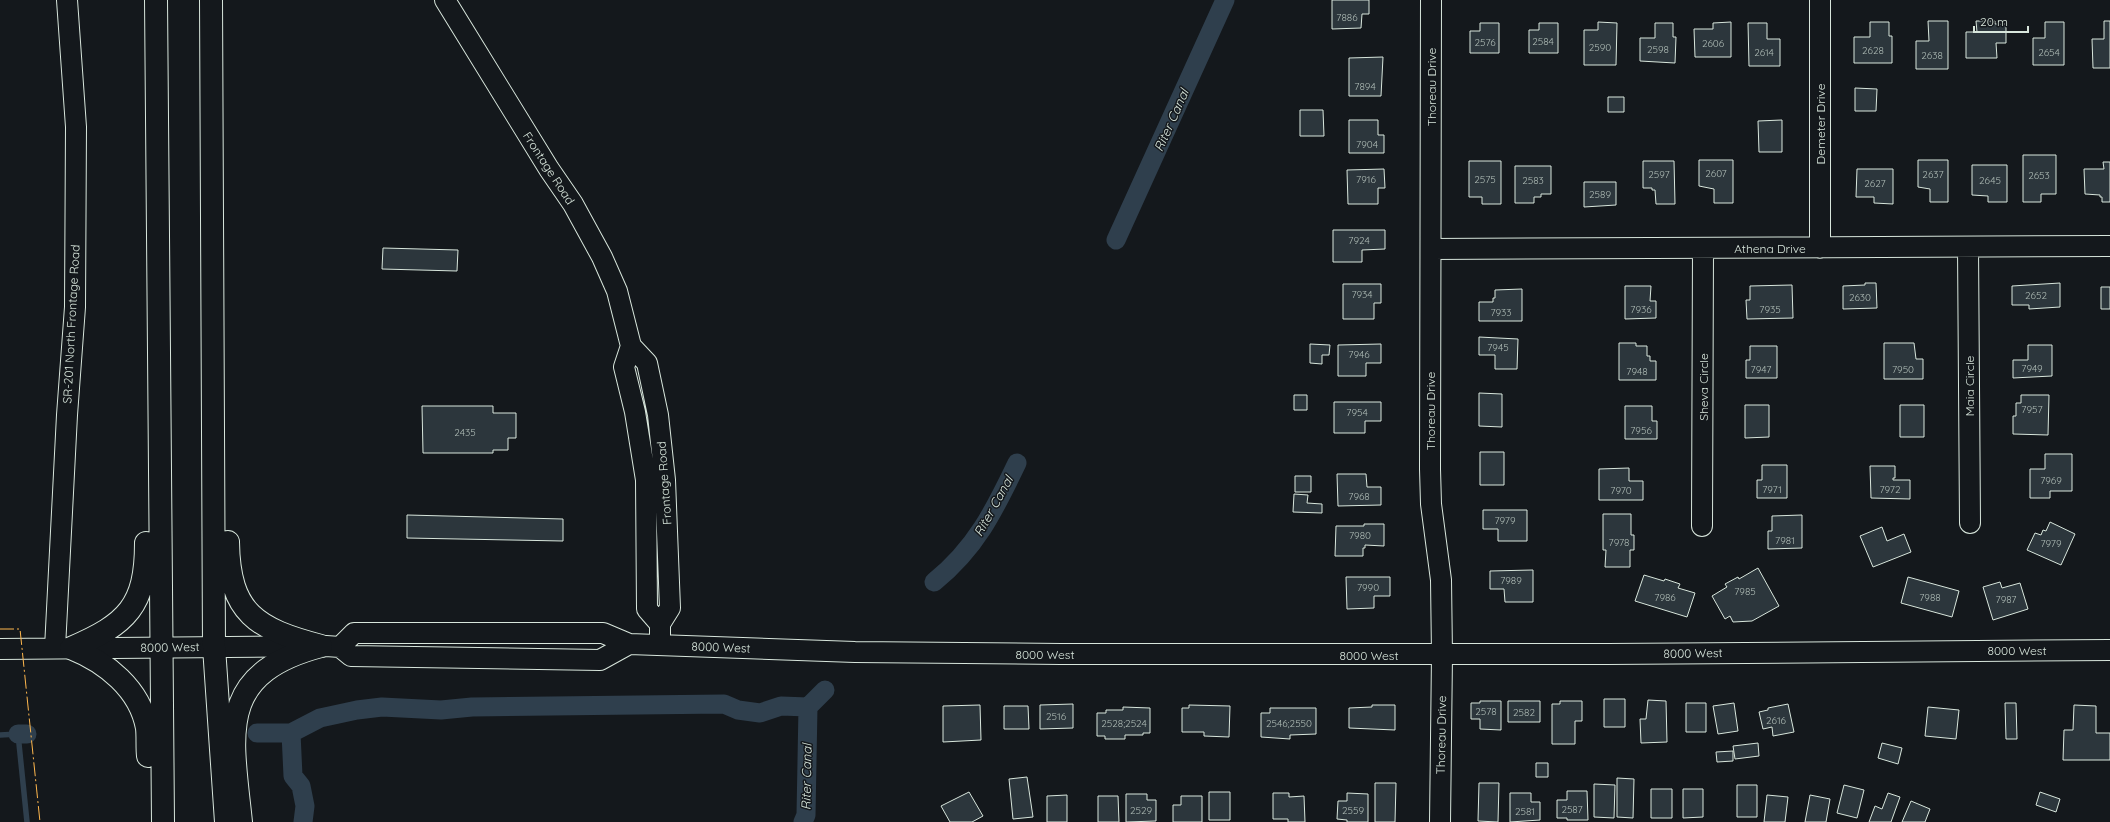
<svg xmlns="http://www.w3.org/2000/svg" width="2110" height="822" viewBox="0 0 2110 822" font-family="Quicksand,sans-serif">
  <rect width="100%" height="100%" fill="#14181c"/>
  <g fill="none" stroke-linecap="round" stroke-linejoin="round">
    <path stroke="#2f3f4d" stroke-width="5.5" d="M0,735L18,734L27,822"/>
    <path stroke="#2f3f4d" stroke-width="19" d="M1116,240L1225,0
      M934,582C976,548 994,511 1017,463
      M257,733H291L320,718L357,710L382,707L441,710L472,707L724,704L738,710L760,713L781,706L808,707
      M291,733L293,776L301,786L305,806L303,822
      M18,734H27
      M803,822L806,815L808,707L825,690"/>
  </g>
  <path fill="#2c363c" stroke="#d8e6dc" d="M1332,0H1369V14H1362L1361,28L1332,29Z
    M1928,21H1948V69H1916V41H1929Z
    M1976,21H1995V24H2006V43H1996L1997,58H1966V32H1977Z
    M2104,21H2110V68H2093L2092,39H2104Z
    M1598,22L1617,23L1616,65H1584V30H1598Z
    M1731,22V57H1695L1694,29H1713V23Z
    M1870,22H1889V36H1892V63H1854V37H1870Z
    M2045,22H2064V65H2033V38H2045Z
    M1480,23H1499V53H1470V31H1480Z
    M1539,23H1558V53H1529V30H1539Z
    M1655,23H1673V37H1676L1675,63L1640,61V38H1655Z
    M1748,23H1767V39H1780V66H1749Z
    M1383,57L1381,96H1349V58Z
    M1855,88L1877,89L1876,111H1855Z
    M1608,97H1624V112H1608Z
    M1300,110H1323L1324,136H1300Z
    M1349,120H1378V135H1384V153H1349Z
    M1782,120V152H1759L1758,121Z
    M2023,155H2056V194H2041V202H2023Z
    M1699,160H1733V203H1714V189L1699,186Z
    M1918,160H1948V202H1930V189L1918,187Z
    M1469,161H1501V204H1482V197H1469Z
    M1643,161H1674L1675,204H1656L1655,190H1652V188H1643Z
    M2103,162H2110V202H2102V197H2100V195L2085,194L2084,169H2104Z
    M1972,165H2007V202H1988V196L1972,195Z
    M1515,166H1551V194H1541V197H1534V203H1515Z
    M1384,169L1385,188H1378V204H1348L1347,170Z
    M1857,169H1893V204L1874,203V197H1856Z
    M1584,182H1616V205L1584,207Z
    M1333,230H1385V249L1362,250V262H1333Z
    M383,248L458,250L457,271L382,269Z
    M1865,283H1876L1877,308L1843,309V286L1865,285Z
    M2060,283V307L2029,309V305H2012V286Z
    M1343,284H1381V303H1374V319H1343Z
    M1792,285L1793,318L1747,319L1746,300H1750V286Z
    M1625,286H1651L1650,301H1656V318L1625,319Z
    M2101,287H2110V309H2101Z
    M1522,289V321H1479V302H1493V298H1495V290Z
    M1479,337L1518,339L1517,369H1495V355H1479Z
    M1619,343H1636V346H1647V356H1650V361H1656V380H1619Z
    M1884,343H1914L1916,359H1923V379H1884Z
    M1310,344L1330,345L1329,355H1322V364L1310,363Z
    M1381,344V363H1366V376H1338V345Z
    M2028,345H2052V376L2013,378V360H2028Z
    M1750,346H1777V378H1746V360H1750Z
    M1479,393L1502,394V427L1479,426Z
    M1294,395H1307V410H1294Z
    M2021,395H2049L2048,435L2013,434V416H2016V403H2021Z
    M1334,402H1381V421H1365V433H1334Z
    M1745,405H1769V437L1745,438Z
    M1900,405H1924V437H1900Z
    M422,406H493V413H516V438H508V450H493V453H423Z
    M1625,406H1652V421H1657V439H1625Z
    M1480,452H1504V485H1480Z
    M2045,454H2072V491H2050V498H2030V469H2045Z
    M1762,465H1787V498H1757V480H1762Z
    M1870,466H1895V478H1893V480H1910V499L1871,498Z
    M1629,468V481H1643V500H1599V469Z
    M1337,474H1366L1367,487H1381V505L1338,506Z
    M1295,476H1311V492H1295Z
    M1294,494L1308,495L1307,503L1322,504V513L1293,512Z
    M1483,510H1527V541H1498V529H1483Z
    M1603,514H1631V535H1634V550H1630V567H1605L1606,550H1603Z
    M407,515L563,519V541L407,538Z
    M1802,515V548L1768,549V531H1772V516Z
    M2050,522L2075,534L2061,565L2027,550L2035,533L2041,535L2043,530L2046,531Z
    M1364,524H1384V546L1365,545V548H1363V556H1335L1336,526H1364Z
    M1882,527L1887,541L1904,534L1911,552L1873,567L1860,536Z
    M1758,568L1779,606L1752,621L1733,622L1730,616L1725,619L1712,596L1727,587L1725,584L1738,577L1739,579Z
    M1533,570V602H1505L1504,589H1490V571Z
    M1644,575L1664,581L1665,579L1680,584L1678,588L1695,593L1687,617L1635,601Z
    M1346,577H1390V596H1374V608L1347,609Z
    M1908,577L1959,591L1952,617L1901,603Z
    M2000,582L2002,588L2020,583L2028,609L1993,620L1983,587Z
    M1604,699H1625V727H1604Z
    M1648,700L1666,701L1667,742L1641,743L1640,719H1646Z
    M1480,701H1501V730L1480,729V719H1471V703H1480Z
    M1508,701H1540V722H1508Z
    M1560,701H1582V721H1575V744H1552V704H1560Z
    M1686,703H1706V732H1686Z
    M1734,703L1738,731L1718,734L1713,706Z
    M2005,703H2016L2017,739H2006Z
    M1073,704V728L1040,729V705Z
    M1788,704L1794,732L1773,736L1772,727L1763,729L1759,712L1768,710V708Z
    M980,705L981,740L943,742V706Z
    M1189,705L1230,706L1229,737L1204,736V732H1182V708H1189Z
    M1372,705H1395V730L1349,728V708L1372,707Z
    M2074,705L2096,706V733H2110V760H2063L2064,730H2073Z
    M1004,706H1028L1029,729H1004Z
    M1123,707L1150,708V733H1143V735H1125V739H1105V736H1097V713H1106V710H1123Z
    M1928,707L1959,710L1956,739L1925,736Z
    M1270,708H1316V734L1290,735V739L1261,737V713H1270Z
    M1758,743L1759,756L1735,759L1733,746Z
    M1882,743L1902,748L1898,764L1878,758Z
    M1733,751V761L1717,762L1716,752Z
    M1536,763H1548V777H1536Z
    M1027,777L1033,817L1013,819L1009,779Z
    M1617,778L1634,779L1633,818L1617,817Z
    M1375,783H1396L1395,822H1375Z
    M1479,783H1499L1498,822L1478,821Z
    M1594,784L1615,785L1614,818L1594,817Z
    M1737,785H1757V817H1737Z
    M1844,785L1864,790L1857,818L1837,813Z
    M1651,789H1672V818H1651Z
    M1683,789H1703V817L1683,818Z
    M1567,791H1587L1588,820H1567V818H1557V800H1567Z
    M969,792L983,816L972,822H950L941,806Z
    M1209,792H1230V820H1209Z
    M2040,792L2060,799L2056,812L2036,805Z
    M1273,793H1289V797L1304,796L1305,822H1288V819H1273Z
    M1347,793L1368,794V822H1347V820L1337,819L1338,801H1347Z
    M1510,793H1531V802H1540V820L1510,822Z
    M1888,793L1900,797L1891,822H1869L1875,806L1882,809Z
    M1126,794H1147V800H1156V821L1126,822Z
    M1067,795V822H1047V796Z
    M1767,795L1788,797L1785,822H1764Z
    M1810,795L1830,799L1826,822H1805Z
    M1098,796H1118L1119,822H1098Z
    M1181,796H1202V822H1173V805H1181Z
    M1911,801L1930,809L1925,822H1902Z"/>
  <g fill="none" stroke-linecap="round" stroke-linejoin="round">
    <g stroke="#d8e6dc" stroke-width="22">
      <path id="minor" d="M445,0L549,169L573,204L602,257L617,291L631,346L647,363L658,415L665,480L670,608L660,624V644
        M1431,0L1430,469L1431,504L1441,580L1442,655L1440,822
        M1820,248V0
        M1968,248L1970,523
        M1431,249L2110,246
        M631,346L624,367L635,412L646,480L647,609L660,624
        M1702,526L1703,249
        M340,647L354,633H603L629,644L855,652L1061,654H1608L2110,650
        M55,648L67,415L75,307L76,127L67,0
        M0,649L326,646L340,647L351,656L600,660L629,644"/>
    </g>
    <g stroke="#d8e6dc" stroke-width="24">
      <path id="highway" d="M156,0L163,822
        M211,0L214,647L226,822
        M228,542C229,614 257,629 321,646
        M71,648C127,624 146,606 146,543
        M71,648C106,662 140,689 147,728C148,737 147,747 148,756
        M241,822C232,734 215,674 321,646"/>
    </g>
    <use href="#minor" stroke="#14181c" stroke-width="20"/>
    <use href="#highway" stroke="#14181c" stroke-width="22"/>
    <path stroke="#ffb74d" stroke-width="1" stroke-dasharray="14 3 2 3" stroke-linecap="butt" d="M0,629H20L40,822"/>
  </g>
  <g text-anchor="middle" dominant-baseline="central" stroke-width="3" stroke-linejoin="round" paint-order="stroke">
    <g font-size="10" fill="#adbab4">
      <text x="1347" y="17">7886</text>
      <text x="1543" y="41">2584</text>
      <text x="1485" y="42">2576</text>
      <text x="1713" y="43">2606</text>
      <text x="1600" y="47">2590</text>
      <text x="1658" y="49">2598</text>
      <text x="1873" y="50">2628</text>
      <text x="1764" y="52">2614</text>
      <text x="2049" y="52">2654</text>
      <text x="1932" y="55">2638</text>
      <text x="1365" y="86">7894</text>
      <text x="1367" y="144">7904</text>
      <text x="1716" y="173">2607</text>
      <text x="1659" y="174">2597</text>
      <text x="1933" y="174">2637</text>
      <text x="2039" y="175">2653</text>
      <text x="1366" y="179">7916</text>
      <text x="1485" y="179">2575</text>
      <text x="1533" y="180">2583</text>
      <text x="1990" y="180">2645</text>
      <text x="1875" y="183">2627</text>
      <text x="1600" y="194">2589</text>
      <text x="1359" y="240">7924</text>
      <text x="1362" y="294">7934</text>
      <text x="2036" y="295">2652</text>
      <text x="1860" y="297">2630</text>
      <text x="1641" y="309">7936</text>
      <text x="1770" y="309">7935</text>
      <text x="1501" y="312">7933</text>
      <text x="1498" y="347">7945</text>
      <text x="1359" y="354">7946</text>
      <text x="2032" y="368">7949</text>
      <text x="1761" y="369">7947</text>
      <text x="1903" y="369">7950</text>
      <text x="1637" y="371">7948</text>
      <text x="2032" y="409">7957</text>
      <text x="1357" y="412">7954</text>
      <text x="1641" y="430">7956</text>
      <text x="465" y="432">2435</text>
      <text x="2051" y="480">7969</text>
      <text x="1772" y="489">7971</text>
      <text x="1890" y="489">7972</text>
      <text x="1621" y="490">7970</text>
      <text x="1359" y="496">7968</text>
      <text x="1505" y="520">7979</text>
      <text x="1360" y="535">7980</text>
      <text x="1785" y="540">7981</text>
      <text x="1619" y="542">7978</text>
      <text x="2051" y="543">7979</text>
      <text x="1511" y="580">7989</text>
      <text x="1368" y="587">7990</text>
      <text x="1745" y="591">7985</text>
      <text x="1665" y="597">7986</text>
      <text x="1930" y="597">7988</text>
      <text x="2006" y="599">7987</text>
      <text x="1486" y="711">2578</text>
      <text x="1524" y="712">2582</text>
      <text x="1056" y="716">2516</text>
      <text x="1776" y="720">2616</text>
      <text x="1124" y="723">2528;2524</text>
      <text x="1289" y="723">2546;2550</text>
      <text x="1572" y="809">2587</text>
      <text x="1141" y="810">2529</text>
      <text x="1353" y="810">2559</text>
      <text x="1525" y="811">2581</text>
    </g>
    <g font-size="12" fill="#d8e6dc" stroke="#14181c">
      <text transform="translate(1431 87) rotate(-90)">Thoreau Drive</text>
      <text transform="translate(1820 124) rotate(-90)">Demeter Drive</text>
      <text transform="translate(549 168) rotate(57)">Frontage Road</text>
      <text x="1770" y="248">Athena Drive</text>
      <text transform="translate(71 324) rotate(-87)">SR-201 North Frontage Road</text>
      <text transform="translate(1969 386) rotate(-90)">Maia Circle</text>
      <text transform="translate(1703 387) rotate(-90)">Sheva Circle</text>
      <text transform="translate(1430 411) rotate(-90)">Thoreau Drive</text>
      <text transform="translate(664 483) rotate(-94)">Frontage Road</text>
      <text transform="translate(170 647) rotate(-1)">8000 West</text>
      <text transform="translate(721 647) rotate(2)">8000 West</text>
      <text x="2017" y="650">8000 West</text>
      <text transform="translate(1693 653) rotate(-1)">8000 West</text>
      <text x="1045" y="654">8000 West</text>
      <text x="1369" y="655">8000 West</text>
      <text transform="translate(1441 735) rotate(-89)">Thoreau Drive</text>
    </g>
    <g font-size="13" font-style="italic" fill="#d8e6dc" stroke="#14181c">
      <text transform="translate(1171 120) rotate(-66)">Riter Canal</text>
      <text transform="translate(993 506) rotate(-61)">Riter Canal</text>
      <text transform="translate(806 777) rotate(-89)">Riter Canal</text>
    </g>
  </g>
  <path d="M1974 26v6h54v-6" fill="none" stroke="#d8e6dc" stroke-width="2"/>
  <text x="1980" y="26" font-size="12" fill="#d8e6dc" stroke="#14181c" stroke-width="3" paint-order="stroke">20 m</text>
</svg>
